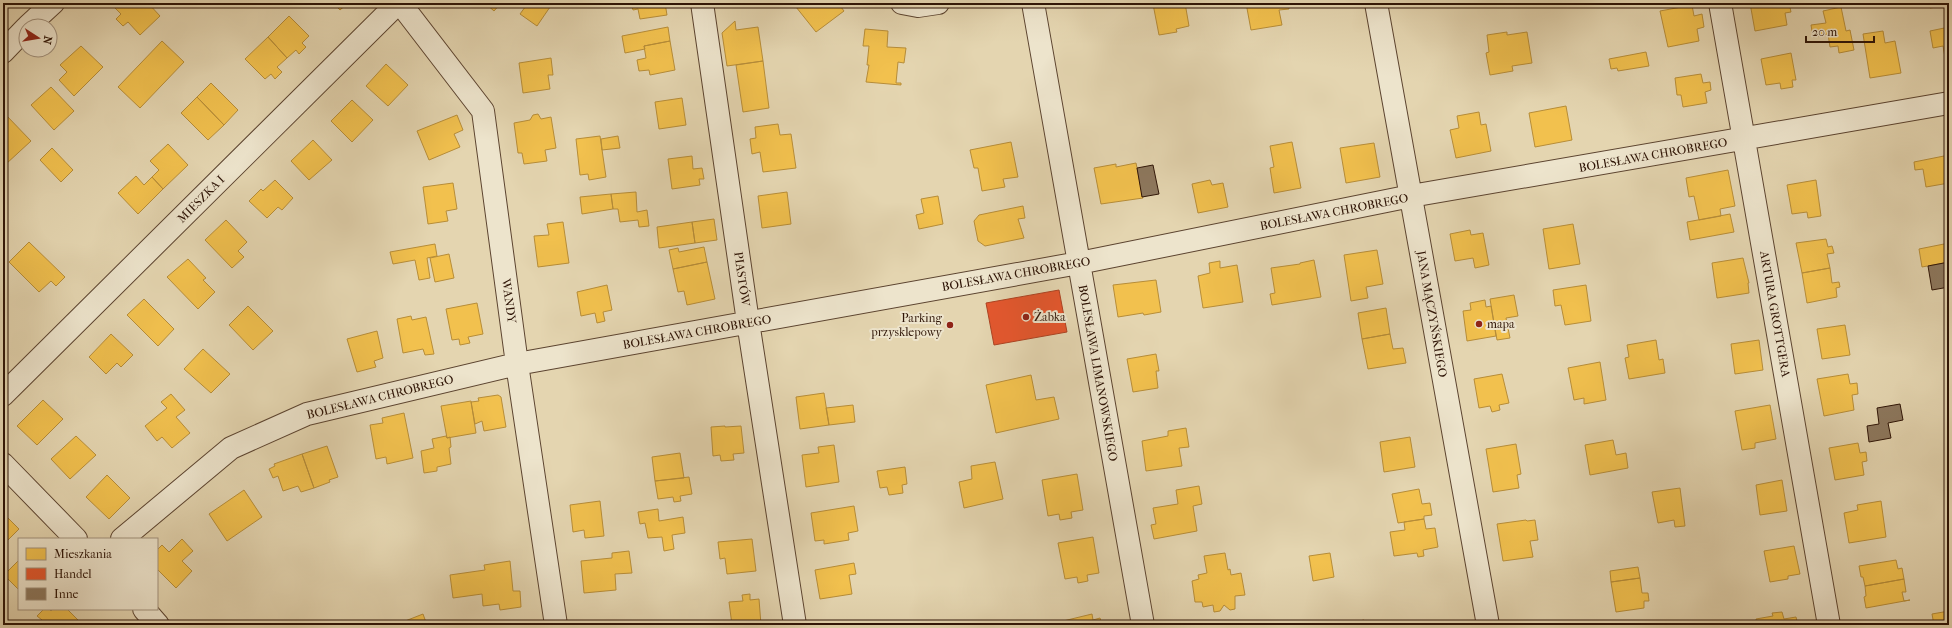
<svg xmlns="http://www.w3.org/2000/svg" width="1952" height="628" viewBox="0 0 1952 628" font-family="'IM FELL French Canon',serif">
  <rect width="100%" height="100%" fill="#e4d5b0"/>
  <filter id="stains"><feTurbulence type="fractalNoise" baseFrequency=".005" numOctaves="4"/><feColorMatrix values="0 0 0 0 .2 0 0 0 0 .09 0 0 0 0 .02 0 0 0 .5 -.17"/></filter>
  <radialGradient id="worn" r=".72"><stop offset=".6" stop-color="#630" stop-opacity="0"/><stop offset="1" stop-color="#630" stop-opacity=".3"/></radialGradient>
  <path fill="#f2c14e" stroke="#b78d38" d="M110,3H148L160,16L140,35L128,22L123,26L116,19L121,14Z
    M333,3H348L340,10Z
    M485,3H501L494,11Z
    M528,3H544L550,7L537,26L520,14Z
    M631,3H665L667,15L640,19L638,9L633,10Z
    M801,3H838L844,11L816,32L796,7Z
    M1158,3H1185L1189,26L1176,29L1177,32L1159,35L1153,4Z
    M1246,3H1288L1289,9L1279,10L1282,25L1251,30Z
    M1750,3H1789L1791,12L1785,13L1787,25L1755,31Z
    M1929,3H1949V5L1930,8Z
    M1692,5L1694,16L1702,14L1704,27L1697,29L1699,41L1668,47L1660,11Z
    M1841,7L1846,31L1850,30L1854,50L1839,53L1838,46L1830,47L1828,34L1813,37L1811,25L1826,23L1823,11Z
    M289,16L309,36L302,43L306,47L299,54L296,50L287,58L268,37Z
    M735,21L736,30L758,27L763,61L727,66L722,33Z
    M668,27L670,41L644,46L645,49L625,53L622,36Z
    M1949,27V63H1946L1943,46L1933,48L1930,31Z
    M865,29L888,31L887,47L906,48L904,63L898,62L896,83H901V85L866,82L869,65H867L869,46H863Z
    M1883,31L1885,43L1895,41L1901,73L1870,78L1863,34Z
    M1507,32V35L1527,32L1532,63L1512,66L1513,71L1490,75L1486,53L1489,52L1487,35Z
    M268,37L287,58L277,67L282,72L275,79L271,74L265,79L245,59Z
    M162,41L184,62L140,108L118,87Z
    M670,41L675,70L650,75L649,70L639,71L637,60L646,58L644,46Z
    M81,46L103,67L74,96L59,80L67,72L60,65Z
    M1646,52L1649,66L1618,71L1617,68L1611,69L1609,59Z
    M1791,53L1796,80H1792L1793,87L1781,89L1780,83L1766,85L1761,59Z
    M551,58L553,75H548L550,89L523,93L519,63Z
    M763,61L769,108L743,112L736,65Z
    M386,64L408,85L388,106L366,86Z
    M1701,74L1703,83L1710,82L1711,90L1705,92L1707,103L1683,107L1681,95H1677L1675,78Z
    M211,83L238,110L224,125L197,97Z
    M51,87L74,111L54,130L31,105Z
    M197,97L224,125L208,140L181,113Z
    M682,98L686,125L659,129L655,102Z
    M352,100L373,120L352,142L331,121Z
    M1566,106L1572,140L1535,147L1529,113Z
    M1479,112L1481,125L1486,124L1491,151L1456,158L1450,130L1459,128L1457,116Z
    M538,114L541,119L551,117L556,148L545,150L547,161L524,164L522,153H518L514,123L530,120L533,115Z
    M6,115L31,141L6,164L3,161V118Z
    M457,115L463,130L454,134L460,147L429,160L417,131Z
    M778,124L780,135L791,134L796,168L763,172L760,152L752,154L750,139L756,138L755,127Z
    M600,136L606,177L589,180L588,174L580,175L576,139Z
    M618,136L620,148L602,150L601,139Z
    M313,140L332,160L309,180L291,161Z
    M1011,142L1018,177L1003,179L1005,187L982,191L978,168H974L970,150Z
    M1292,142L1301,188L1274,193L1270,168L1274,167L1270,146Z
    M1374,143L1380,177L1346,183L1340,148Z
    M168,144L188,165L163,189L152,177L159,170L150,161Z
    M52,148L73,170L61,182L40,160Z
    M1949,155V183L1926,187L1923,169L1915,170L1914,162Z
    M692,156L693,169L702,168L704,179H699L700,185L672,189L668,159Z
    M1136,163L1143,198L1101,204L1094,168L1116,164V167Z
    M1728,170L1735,206L1720,209L1721,216L1699,220L1694,196L1689,197L1686,178Z
    M136,176L144,185L152,177L163,189L138,214L118,193Z
    M275,180L293,198L282,210L278,207L267,218L249,201L261,189L263,191Z
    M1210,180L1212,185L1223,183L1228,207L1198,213L1192,184Z
    M1816,180L1821,216L1808,218L1807,212L1792,214L1787,185Z
    M453,183L457,209L446,211L448,221L428,224L423,187Z
    M636,192L637,212L647,210L649,226L639,227L638,220L620,222L618,209H613L611,194Z
    M787,192L791,224L762,228L758,196Z
    M611,194L613,209L582,214L580,197Z
    M938,196L943,224L919,229L916,215L924,213L921,199Z
    M1023,206L1025,218L1018,219L1024,238L985,246L978,241L974,221L979,215Z
    M1730,214L1734,232L1690,240L1687,222Z
    M714,219L717,240L695,243L692,222Z
    M226,220L247,242L238,251L244,257L232,268L205,240Z
    M563,222L569,263L538,267L534,236L549,235L547,224Z
    M692,222L695,243L659,248L657,227Z
    M1573,224L1580,264L1549,269L1543,229Z
    M1470,230L1471,235L1483,233L1489,265L1475,268L1473,258L1455,261L1450,234Z
    M1826,239L1828,247L1832,246L1834,253L1827,254L1830,268L1802,273L1796,243Z
    M29,242L65,277L56,286L51,281L39,292L9,262Z
    M1949,243V262L1922,267L1919,249Z
    M435,244L437,256L427,258L430,278L419,280L415,260L393,264L390,252Z
    M704,247L707,262L673,269L669,250L678,248L679,252Z
    M1377,250L1383,284L1366,287L1368,298L1351,301L1344,255Z
    M449,254L454,278L435,282L430,258Z
    M1743,258L1749,283H1748L1749,293L1717,298L1712,263Z
    M188,259L206,278L203,280L215,292L198,309L167,277Z
    M1314,260L1321,297L1272,305L1270,294L1275,293L1271,268L1300,264V263Z
    M1220,261V268L1237,265L1243,302L1203,308L1198,276L1210,273L1209,263Z
    M707,262L715,299L687,305L684,291L678,292L673,269Z
    M1830,268L1832,283L1839,282L1840,287L1836,288L1837,297L1807,303L1802,273Z
    M1156,280L1161,312L1144,315L1143,313L1118,317L1113,285Z
    M607,285L612,310L603,312L605,321L597,323L595,313L581,316L577,292Z
    M1586,285L1591,321L1565,325L1561,305L1555,306L1553,290Z
    M1514,295L1518,316L1506,318L1510,338L1497,340L1490,299Z
    M144,299L174,329L158,346L127,315Z
    M1485,300L1486,307L1491,306L1496,336L1467,341L1463,311L1471,310L1470,303Z
    M477,303L483,334L468,337L470,343L460,345L459,339L452,340L446,309Z
    M248,306L273,331L253,350L229,325Z
    M1386,308L1390,334L1362,339L1358,313Z
    M411,316L412,320L426,317L434,354L425,355L423,349L403,353L397,319Z
    M1845,325L1850,355L1822,359L1817,329Z
    M377,331L383,358L374,361L376,367L357,372L347,339Z
    M111,334L133,355L121,367L117,363L106,374L89,357Z
    M1390,334L1393,349L1403,348L1406,363L1368,369L1362,339Z
    M1656,340L1659,360L1663,359L1665,373L1629,379L1625,358L1629,357L1627,345Z
    M1759,340L1763,370L1735,374L1731,344Z
    M203,349L230,374L211,393L184,369Z
    M1156,354L1159,371H1156L1158,388L1133,392L1127,359Z
    M1600,362L1606,400L1584,404V398L1574,400L1568,368Z
    M1502,374L1509,403L1499,405L1500,410L1492,412L1490,406L1479,408L1474,379Z
    M1848,374L1850,384L1857,383L1858,394L1852,395L1854,410L1824,416L1817,379Z
    M1031,375L1036,400L1054,397L1059,419L996,433L986,385Z
    M824,393L829,425L800,429L796,397Z
    M171,394L185,410L176,417L190,433L172,448L162,437L157,441L145,426L167,408L161,402Z
    M498,395L501,397L506,427L484,431L482,421L475,424L471,402L479,401L478,398Z
    M43,400L63,419L37,445L17,426Z
    M471,401L476,433L447,438L441,406Z
    M853,405L855,422L829,425L826,408Z
    M1770,405L1776,439L1755,443V448L1742,450L1735,411Z
    M404,413L413,458L387,464L386,457L376,459L370,425L383,423L382,418Z
    M725,426V427L741,426L744,453L733,454L734,460L721,461L720,455L713,456L711,427Z
    M1186,428L1189,447L1179,448L1182,466L1146,471L1142,441L1168,436V431Z
    M76,436L96,455L70,479L51,459Z
    M446,436L447,438L450,437L451,447L449,448L451,464L437,467V471L424,473L421,451L434,448L432,439Z
    M1410,437L1415,467L1384,472L1380,442Z
    M1613,440L1616,455L1626,453L1628,468L1590,475L1585,445Z
    M1858,443L1860,453L1866,452L1867,461L1862,462L1864,475L1835,480L1829,448Z
    M1516,444L1521,474L1517,475L1519,488L1493,492L1486,449Z
    M834,445L839,482L806,487L802,455L819,453L818,447Z
    M327,446L338,477L329,480L330,482L314,488L302,454Z
    M680,453L684,478L655,481L652,457Z
    M302,454L314,488L301,492L298,486L283,491L278,476L273,478L269,469L275,466L274,464Z
    M995,462L1003,499L964,508L959,482L972,479L971,466Z
    M905,467L907,484L902,485L903,493L889,495L887,487L880,488L877,471Z
    M1077,474L1083,510L1071,512L1072,518L1060,520L1059,514L1048,516L1042,480Z
    M107,475L130,498L109,519L86,497Z
    M689,477L692,494L680,496L681,501L674,502L673,497L658,499L655,481Z
    M1782,480L1787,511L1760,515L1756,485Z
    M1199,486L1202,504L1193,506L1197,531L1154,539L1151,525L1156,524L1153,508L1178,504L1176,490Z
    M1680,488L1685,526L1675,527L1674,520L1658,523L1652,492Z
    M1419,489L1422,504L1430,503L1432,515L1424,516V519L1398,523L1392,494Z
    M244,490L262,517L227,541L209,514Z
    M600,501L604,536L585,538L584,530L573,532L570,505Z
    M1881,501L1886,537L1849,543L1844,513L1858,510L1857,505Z
    M854,506L858,531L848,533L849,540L824,544V540L815,541L811,513Z
    M658,509L659,521L683,517L685,533L672,535L674,549L664,551L662,537L648,538L645,523L640,524L638,512Z
    M3,513L19,529L3,545Z
    M1424,519L1426,529L1435,528L1438,547L1423,550L1424,556L1418,557L1417,553L1394,556L1390,532L1405,530L1404,522Z
    M1526,520L1527,521L1535,520L1538,540L1530,541L1533,557L1503,561L1497,524Z
    M1093,537L1099,573L1087,575L1088,581L1078,583L1077,577L1065,579L1058,543Z
    M182,539L193,551L182,561L192,571L176,588L157,569V550L162,545L169,552Z
    M752,539L756,571L727,574L725,558L720,559L718,542Z
    M1794,546L1800,574L1788,576V579L1770,582L1764,551Z
    M629,551L632,573L615,574L616,590L584,593L581,561L612,558V553Z
    M1225,553L1228,570L1230,569L1231,575L1241,573L1245,595L1235,596V609L1230,610L1224,605L1220,611L1214,612L1213,605L1203,607L1202,602H1195L1192,581L1199,579L1198,575L1207,573L1204,556Z
    M1330,553L1334,577L1313,581L1309,556Z
    M19,560V590L4,575Z
    M1896,560L1898,569L1902,568L1904,579L1865,586L1863,577H1861L1859,566Z
    M510,561L513,591H520L521,607L500,610L499,604L483,606L482,594L453,598L450,575L485,570L484,565Z
    M854,563L856,574L849,575L852,594L820,599L815,570Z
    M1638,567L1640,578L1611,582L1610,571Z
    M1640,578L1642,593H1648L1649,601H1644V608L1616,612L1611,582Z
    M1904,579L1906,592H1902L1904,601L1910,600L1866,608L1864,597L1866,596L1865,586Z
    M750,594V600L759,599L761,625H732L729,602L743,601L742,595Z
    M44,609H49L51,611L53,609H67L80,622L76,625H42L39,622L42,620L37,616Z
    M1949,611V625H1934L1932,614Z
    M1782,612L1784,619L1796,617L1798,625H1757L1756,619L1773,616L1772,613Z
    M423,614L427,625H395Z
    M1092,614L1093,620L1100,618L1102,625H1059V622Z
    M1364,620L1365,625H1351L1350,623Z"/>
  <path fill="#e4572e" stroke="#ad4322" d="M1059,290L1067,332L994,345L986,303Z"/>
  <path fill="#8d785e" stroke="#2e1406" d="M1153,165L1159,194L1142,197L1137,168Z
    M1949,262V287L1932,290L1928,266Z
    M1900,404L1903,420L1888,423L1891,438L1869,442L1867,426L1879,424L1877,408Z"/>
  <g fill="none" stroke-linecap="round" stroke-linejoin="round">
    <g stroke="#5c4430" stroke-width="24">
      <path id="minor" d="M400,3L483,111L517,364L556,625
        M702,3L748,322L795,625
        M902,3L918,6L938,3
        M1033,3L1143,625
        M1376,3L1488,625
        M1720,3L1829,625
        M28,26L53,3
        M3,52L26,28
        M3,395L398,3
        M3,464L76,539
        M122,539L231,448L307,414L517,364L1079,263L1411,196L1949,103
        M144,609L158,625"/>
    </g>
    <use href="#minor" stroke="#ede4cc" stroke-width="22"/>
  </g>
  <g fill="#8f2418" stroke="#ede4cc" stroke-width="1.5">
    <circle cx="1026" cy="317" r="4"/>
    <circle cx="1479" cy="324" r="4"/>
    <circle cx="950" cy="325" r="4"/>
  </g>
  <g text-anchor="middle" dominant-baseline="central" stroke-width="4" stroke-linejoin="round" paint-order="stroke">
    <g font-size="12" fill="#2e1406" stroke="#ede4cc">
      <text transform="translate(1653 155) rotate(-10)">BOLESŁAWA CHROBREGO</text>
      <text transform="translate(201 199) rotate(-45)">MIESZKA I</text>
      <text transform="translate(1334 212) rotate(-11)">BOLESŁAWA CHROBREGO</text>
      <text transform="translate(1016 274) rotate(-10)">BOLESŁAWA CHROBREGO</text>
      <text transform="translate(742 279) rotate(82)">PIASTÓW</text>
      <text transform="translate(509 301) rotate(82)">WANDY</text>
      <text transform="translate(1432 314) rotate(80)">JANA MĄCZYŃSKIEGO</text>
      <text transform="translate(1775 314) rotate(80)">ARTURA GROTTGERA</text>
      <text transform="translate(697 332) rotate(-10)">BOLESŁAWA CHROBREGO</text>
      <text transform="translate(1098 373) rotate(80)">BOLESŁAWA LIMANOWSKIEGO</text>
      <text transform="translate(380 397) rotate(-14)">BOLESŁAWA CHROBREGO</text>
    </g>
    <g font-size="12" fill="#2e1406" stroke="#ede4cc" text-anchor="start">
      <text x="1034" y="317">Żabka</text>
      <text x="942" y="318" text-anchor="end">Parking<tspan x="942" dy="14">przysklepowy</tspan></text>
      <text x="1487" y="324">mapa</text>
    </g>
  </g>
  <rect width="1952" height="628" fill="none" stroke="#e4d5b0" stroke-width="16"/>
  <rect x="4" y="4" width="1944" height="620" fill="none" stroke="#2e1406" stroke-width="2"/>
  <rect x="8" y="8" width="1936" height="612" fill="none" stroke="#2e1406"/>
  <rect x="18" y="538" width="140" height="72" fill="#ede4cc" stroke="#a1917d"/>
  <rect x="26" y="548" width="20" height="12" fill="#f2c14e" stroke="#a1917d"/>
  <text x="54" y="558" font-size="12" fill="#2e1406">Mieszkania</text>
  <rect x="26" y="568" width="20" height="12" fill="#e4572e" stroke="#a1917d"/>
  <text x="54" y="578" font-size="12" fill="#2e1406">Handel</text>
  <rect x="26" y="588" width="20" height="12" fill="#8d785e" stroke="#a1917d"/>
  <text x="54" y="598" font-size="12" fill="#2e1406">Inne</text>
  <g transform="translate(38 38) rotate(102)"><circle r="19" fill="#ede4cc" stroke="#a1917d"/>
  <path d="M0-3L7 15L0 10L-7 15Z" fill="#8f2418"/>
  <text y="-6" font-size="11" font-weight="bold" text-anchor="middle" fill="#2e1406">N</text>
  </g>
  <path d="M1806 36v6h68v-6" fill="none" stroke="#2e1406" stroke-width="2"/>
  <text x="1812" y="36" font-size="12" fill="#2e1406" stroke="#ede4cc" stroke-width="3" paint-order="stroke">20 m</text>
  <rect width="100%" height="100%" filter="url(#stains)"/>
  <rect width="100%" height="100%" fill="url(#worn)"/>
</svg>
